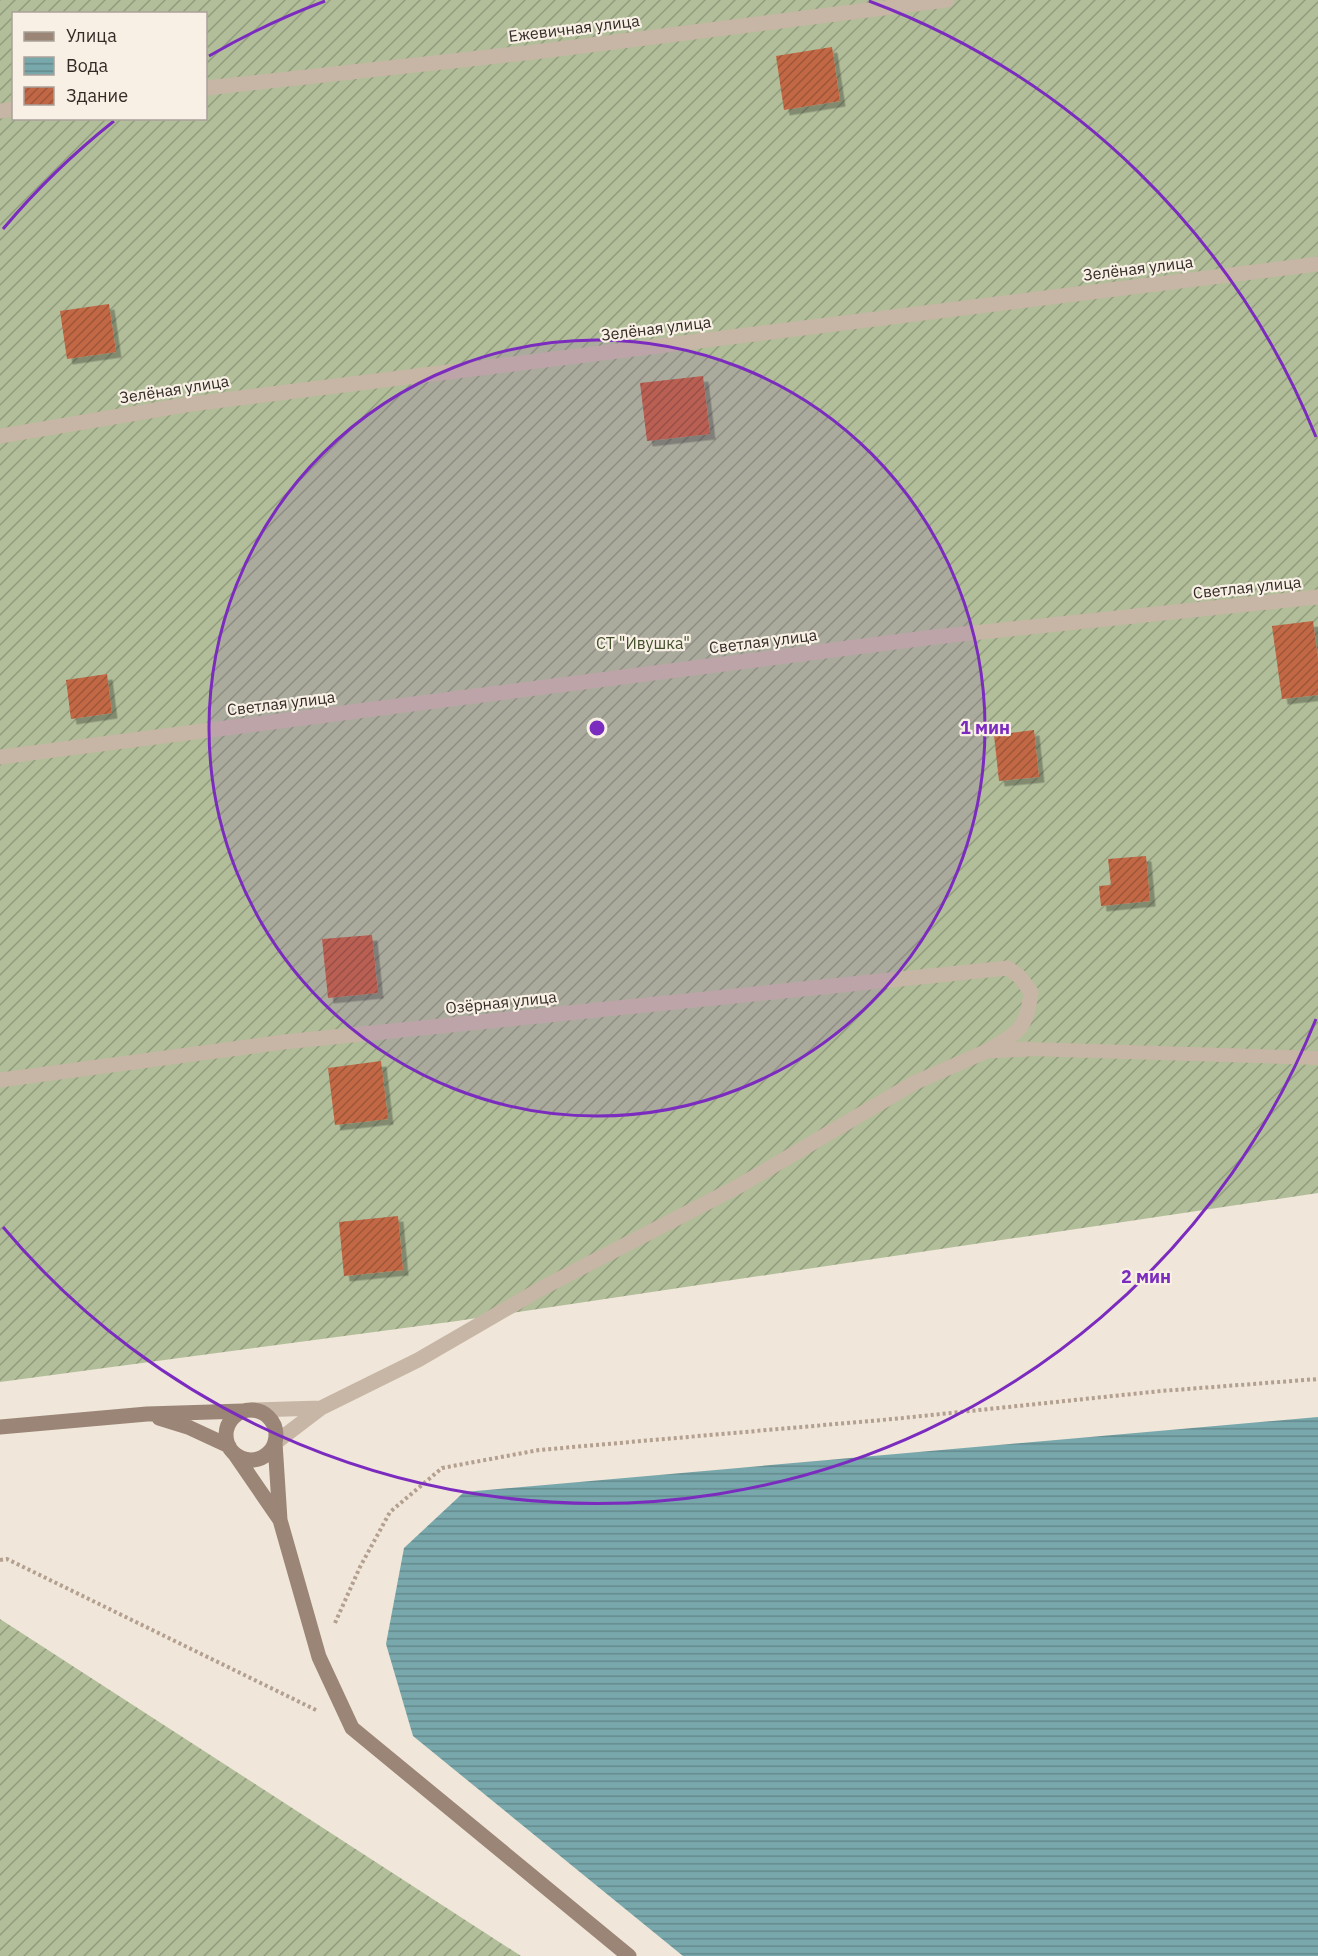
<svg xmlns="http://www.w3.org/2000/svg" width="1318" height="1956" viewBox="0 0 1318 1956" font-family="'IBM Plex Sans',sans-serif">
  <defs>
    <pattern id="garden-furrows" width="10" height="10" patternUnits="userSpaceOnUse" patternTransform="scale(1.5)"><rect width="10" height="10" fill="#b1be99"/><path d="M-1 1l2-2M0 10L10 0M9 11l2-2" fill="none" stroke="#919b7d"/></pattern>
    <pattern id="water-rules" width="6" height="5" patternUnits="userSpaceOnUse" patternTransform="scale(1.5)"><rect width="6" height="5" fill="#79a8ac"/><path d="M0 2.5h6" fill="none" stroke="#64898c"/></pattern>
    <pattern id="building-hatch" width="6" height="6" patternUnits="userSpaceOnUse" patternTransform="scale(1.5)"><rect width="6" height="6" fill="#c26745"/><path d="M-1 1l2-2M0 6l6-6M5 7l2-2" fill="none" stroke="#9e5539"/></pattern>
    <filter id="shadow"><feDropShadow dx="5.5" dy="5.5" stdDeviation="0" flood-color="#0004"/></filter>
  </defs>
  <rect width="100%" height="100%" fill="#f0e6d9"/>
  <path fill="url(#garden-furrows)" fill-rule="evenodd" d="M0,0H1318V1193L457,1321L0,1382ZM14,14H206V118H14Z
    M0,1619L521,1956H0Z"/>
  <path fill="url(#water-rules)" d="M1318,1417V1956H683L413,1736L386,1644L404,1548L464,1492Z"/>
  <path fill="url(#building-hatch)" filter="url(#shadow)" d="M832,47L840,101L784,110L776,56Z
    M109,304L116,352L67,359L60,311Z
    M703,376L710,434L647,441L640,383Z
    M1313,621L1318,659V695L1282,699L1272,626Z
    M107,674L112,713L71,719L66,680Z
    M1034,730L1039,777L999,781L994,735Z
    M1146,856L1150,901L1101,906L1099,886L1111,885L1108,859Z
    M372,935L378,993L328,998L322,939Z
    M381,1061L388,1119L335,1125L328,1068Z
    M398,1216L403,1270L344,1276L339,1222Z"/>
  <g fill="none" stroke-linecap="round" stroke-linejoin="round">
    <path stroke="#b3a090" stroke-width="4" stroke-dasharray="3 3" stroke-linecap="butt" d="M0,1560L7,1559L318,1711
      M335,1623L360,1567L390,1512L442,1468L539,1450L893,1419L1161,1391L1318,1379"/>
    <path stroke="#c7b6a5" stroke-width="14" d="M1029,1049L1318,1058"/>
    <path stroke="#c7b6a5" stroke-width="15" d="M206,88L543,51L947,0
      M0,111L14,109
      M0,436L191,404L1318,264
      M0,757L934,637L1318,597
      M0,1080L284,1042L1008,968L1020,977L1031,992C1027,1030 1017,1033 987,1051
      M251,1410L321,1408
      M275,1443L321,1408L418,1360L544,1287L739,1186L914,1083L987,1051L1029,1049"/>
    <path stroke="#9b8577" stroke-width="15" d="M226 1435a25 25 0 1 1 50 0a25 25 0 1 1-50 0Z
      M159,1418L188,1427L229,1446
      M0,1427L147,1414L243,1411
      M275,1443L280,1520L319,1657L352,1728L629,1956
      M234,1453L280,1520"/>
  </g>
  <circle cx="597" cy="728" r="388" fill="#7b2cbf" fill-opacity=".12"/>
  <g fill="none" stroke="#7b2cbf" stroke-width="3">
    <circle cx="597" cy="728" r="388"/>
    <path d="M1316 1019A776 776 0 0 1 3 1227M3 229A776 776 0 0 1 114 121M209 56A776 776 0 0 1 325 1M869 1A776 776 0 0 1 1316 437"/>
  </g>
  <g text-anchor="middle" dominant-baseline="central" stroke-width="4.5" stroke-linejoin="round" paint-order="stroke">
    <g font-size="16" fill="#332b26" stroke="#f8f0e5">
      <text transform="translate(574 28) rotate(-7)">Ежевичная улица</text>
      <text transform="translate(1138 268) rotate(-7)">Зелёная улица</text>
      <text transform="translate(656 328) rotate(-7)">Зелёная улица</text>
      <text transform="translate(174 389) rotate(-9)">Зелёная улица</text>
      <text transform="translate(1247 587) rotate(-6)">Светлая улица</text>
      <text transform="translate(763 641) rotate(-7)">Светлая улица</text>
      <text transform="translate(281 703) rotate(-7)">Светлая улица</text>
      <text transform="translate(501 1002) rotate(-6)">Озёрная улица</text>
    </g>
    <g font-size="16" fill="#42512b" stroke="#f8f0e5">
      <text x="643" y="643">СТ "Ивушка"</text>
    </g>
  </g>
  <circle cx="597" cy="728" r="9" fill="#7b2cbf" stroke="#f8f0e5" stroke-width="3"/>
  <g font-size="18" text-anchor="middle" font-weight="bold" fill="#7b2cbf" stroke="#f8f0e5" stroke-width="4.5" stroke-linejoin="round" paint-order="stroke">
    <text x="985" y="734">1 мин</text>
    <text x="1146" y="1283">2 мин</text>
  </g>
  <rect x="12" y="12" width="195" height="108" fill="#f8f0e5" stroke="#a9a199" stroke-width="1.5"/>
  <rect x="24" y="32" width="30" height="9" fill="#9b8577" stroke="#a9a199" stroke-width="1.5"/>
  <text x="66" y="42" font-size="18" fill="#332b26">Улица</text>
  <rect x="24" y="57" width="30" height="18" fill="url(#water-rules)" stroke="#a9a199" stroke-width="1.5"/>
  <text x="66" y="72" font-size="18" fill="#332b26">Вода</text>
  <rect x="24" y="87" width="30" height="18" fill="url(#building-hatch)" stroke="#a9a199" stroke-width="1.5"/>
  <text x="66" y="102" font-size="18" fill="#332b26">Здание</text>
</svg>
